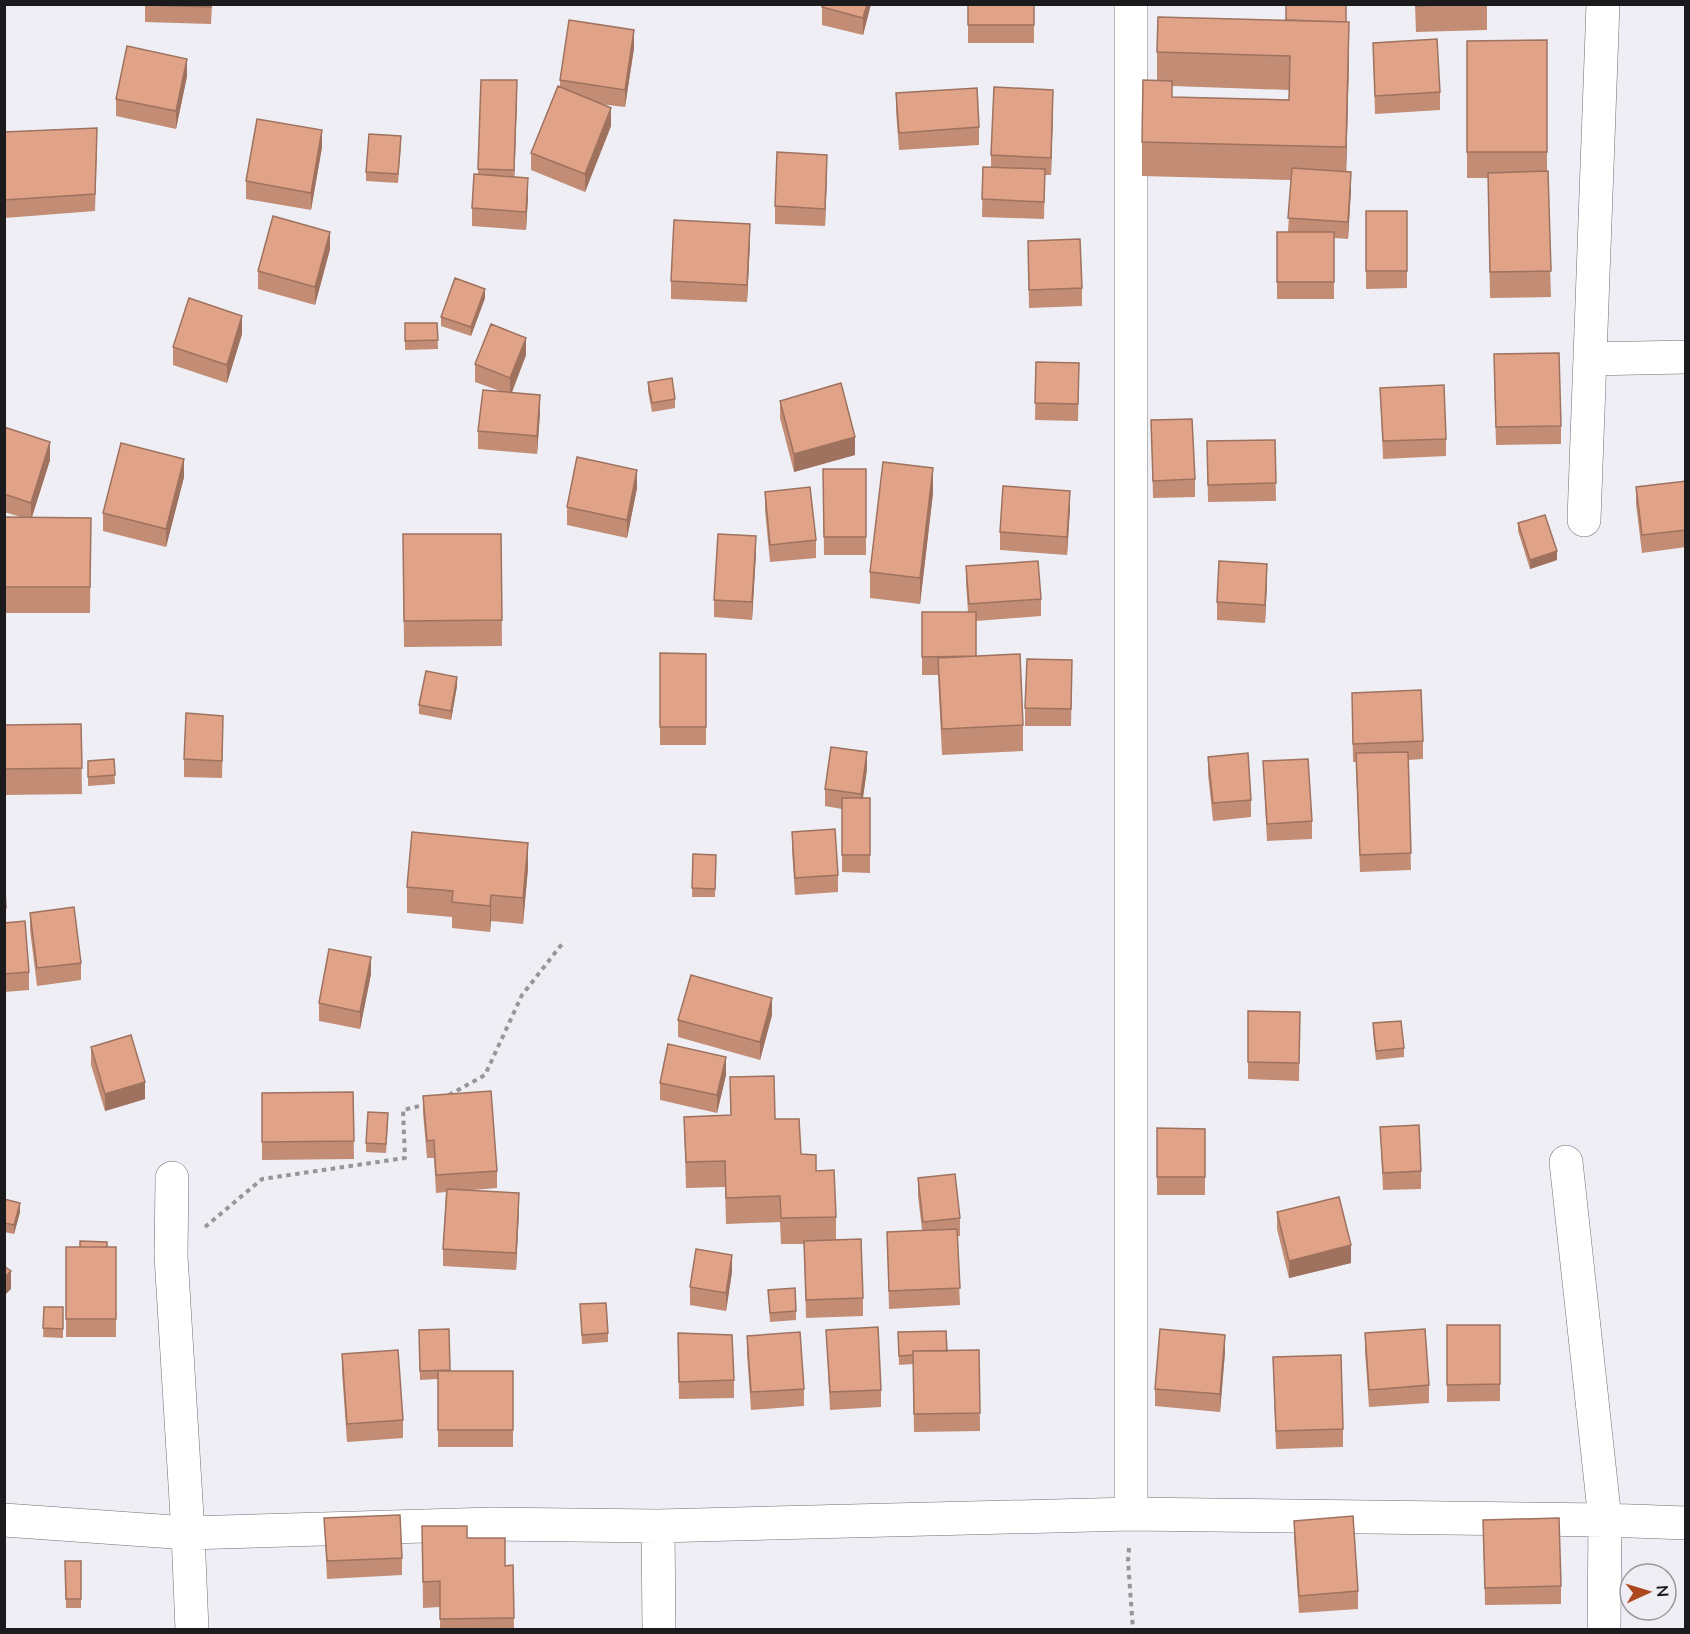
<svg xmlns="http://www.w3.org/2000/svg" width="1690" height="1634" viewBox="0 0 1690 1634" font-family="'Nunito Sans',sans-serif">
  <rect width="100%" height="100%" fill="#efeef4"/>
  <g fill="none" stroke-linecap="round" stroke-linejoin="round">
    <g stroke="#706f74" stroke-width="34">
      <path id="street" d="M1131,4V1514
        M1590,359L1686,357
        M1584,520L1603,4
        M1566,1162L1605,1520L1604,1630
        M172,1178L171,1256L188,1533L192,1630
        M4,1520L188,1533L493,1524L658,1526L1131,1514L1605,1520L1686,1523
        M658,1526L659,1630"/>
    </g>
    <path stroke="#969599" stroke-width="4" stroke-dasharray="4.5 4.5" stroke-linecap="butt" d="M449,1095L485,1075L522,995L562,944
      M205,1227L262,1179L405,1158L403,1110L428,1104
      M1129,1548L1128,1561L1133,1630"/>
    <use href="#street" stroke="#fff" stroke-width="33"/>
  </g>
  <path fill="#c28c75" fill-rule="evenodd" d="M145,4H212L211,24L145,22Z
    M871,4L863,35L822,25V7Z
    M968,4H1034V43H968Z
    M1415,4H1487V30L1416,32Z
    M1286,20L1346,22L1349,56L1346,172L1351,189L1348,239L1334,238V299H1277V232H1288L1291,180L1142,176V142L1157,81V52ZM1172,86L1289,90V100L1172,97Z
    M1547,40V171L1551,297L1490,298L1488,178H1467V41Z
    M1373,43L1440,92V110L1375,114Z
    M634,48L625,107L599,104L611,126L585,192L531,170V153L560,87V80Z
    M187,76L176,129L116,116V99Z
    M481,80L517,98L514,177L528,196L526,230L472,226V208L478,174Z
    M896,93L979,127V145L899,150L896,111Z
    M1053,107L1051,175H1045L1044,219L982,217L983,167H991V155Z
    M4,132L97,146L95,211L4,218Z
    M401,145L398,183L366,181V172Z
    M322,147L311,210L246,199V181Z
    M827,172L825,226L775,224V206Z
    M1366,211H1407V288L1366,289Z
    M750,241L747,302L671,299V281Z
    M1028,241L1082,288V306L1029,308Z
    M330,249L315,305L258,289V271Z
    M485,298L471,336L441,326V317Z
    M405,323H437L438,349L405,350Z
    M242,334L227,383L173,365V347Z
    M526,355L512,393L540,413L537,454L478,449V431L500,391L475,382V364Z
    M1036,362L1079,363L1078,421L1035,420Z
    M1494,371L1561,426V444L1496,445Z
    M648,382L675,399V408L652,412L648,391Z
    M1380,388L1446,439V456L1383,459Z
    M780,401L855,455L794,472L780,418Z
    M1151,420L1195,479V497L1153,498Z
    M4,427L50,460L32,517L91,518L90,613H4V517H21L4,512Z
    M1275,440L1276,501L1208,502L1207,441Z
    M823,469H866V555H824Z
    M184,477L166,547L103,531V513Z
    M1686,481V547L1642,553L1636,504V487Z
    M637,488L627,538L567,525V507Z
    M765,492L816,540V558L770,562L765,510Z
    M933,493L920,604L870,598V572Z
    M1070,508L1067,555L1000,550V532Z
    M1518,523L1557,560L1530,569L1518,531Z
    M403,534H501L502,646L404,647Z
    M756,553L752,620L714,617V600Z
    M966,566L1041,599V616L976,621V656L1023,725V751L942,755L938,675H922V612H968L966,583Z
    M1267,582L1265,623L1217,620V602Z
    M660,653L706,654V745H660Z
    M1072,678L1071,726H1025V708Z
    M457,686L451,720L419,714V705Z
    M1352,710L1423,741V759L1408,760L1411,870L1360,872L1356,762H1353Z
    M81,724L82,794L4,795V725Z
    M223,733L222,778L184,777V759Z
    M1208,757L1251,800V817L1213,821L1208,774Z
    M114,759L115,784L88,786V761Z
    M1263,761L1312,821V839L1267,841Z
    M867,769L863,798H870V873L842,872V809L825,806V789Z
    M792,832L838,875V892L795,895L792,850Z
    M693,854L716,855L715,897H692Z
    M528,868L523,924L491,921L490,932L452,928V917L407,913V887Z
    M4,870L6,923L29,972V990L4,992Z
    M30,913L81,963V980L37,986L30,930Z
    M371,974L360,1029L319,1021V1003Z
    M1300,1012L1299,1081L1248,1079V1062Z
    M772,1015L760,1060L678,1037V1020Z
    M1373,1023L1404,1048V1057L1376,1060L1373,1032Z
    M91,1047L145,1099L105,1111L91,1065Z
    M726,1075L717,1113L660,1100V1083Z
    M730,1077L775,1119L801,1154L816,1171L836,1217V1240L863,1298V1316L806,1318L804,1244H781L780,1222L726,1224L725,1187L686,1188L684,1117L731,1115Z
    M353,1092L354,1159L262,1160V1093Z
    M423,1096L497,1171V1188L472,1190L519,1210L516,1270L443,1266V1249L446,1192L436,1193L434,1158H427L423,1113Z
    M388,1122L386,1153L366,1152V1143Z
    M1380,1127L1421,1171V1189L1383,1190Z
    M1157,1128L1205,1129V1195H1157Z
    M918,1178L960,1218V1236H957L960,1305L889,1309L887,1232L922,1230L918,1196Z
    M4,1199L20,1212L14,1234L4,1232Z
    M1277,1212L1351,1263L1289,1278L1277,1229Z
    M66,1247H116V1337H66Z
    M732,1272L726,1311L690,1305V1287Z
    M768,1290L796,1311V1320L770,1322Z
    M580,1304L608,1333V1342L582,1344Z
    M44,1307H63V1338L43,1337Z
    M1447,1325H1500V1401L1447,1402Z
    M449,1329L450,1371H513V1447H438V1379L420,1380L419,1339Z
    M826,1330L881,1390V1407L830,1410Z
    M898,1332L947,1351L979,1350L980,1431L914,1432L913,1364L899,1365Z
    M678,1333L734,1380V1398L679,1399Z
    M1365,1333L1429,1385V1403L1369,1407L1365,1351Z
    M747,1336L804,1389V1406L751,1410L747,1354Z
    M1225,1352L1220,1412L1155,1406V1389Z
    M342,1354L403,1420V1438L347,1442L342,1371Z
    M1273,1357L1343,1429V1447L1276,1449Z
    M324,1518L402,1558V1575L327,1579Z
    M1483,1520L1561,1586V1604L1485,1605Z
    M1294,1521L1358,1591V1609L1299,1613L1294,1538Z
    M422,1526L467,1538L505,1566L513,1565L514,1629H440V1607L423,1608Z
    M65,1561L81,1599V1608H66Z"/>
  <path fill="#9e725f" d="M867,4H871L863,35V18Z
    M1349,22V56L1346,181V147Z
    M634,30V48L625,107V90Z
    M187,59V76L176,129V111Z
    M517,80V98L514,188V170Z
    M1053,90V107L1051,175V158Z
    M611,108V126L585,192V174Z
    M322,130V147L311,210V193Z
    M827,155V172L825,226V209Z
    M1351,172V189L1348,239V222Z
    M528,178V196L526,230V212Z
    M750,224V241L747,302V285Z
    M330,232V249L315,305V287Z
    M485,289V298L471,336V327Z
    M242,316V334L227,383V365Z
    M526,338V355L510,396V378Z
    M540,395V413L537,454V436Z
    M855,437V455L794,472V454Z
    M50,442V460L31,520V503Z
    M184,459V477L166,547V529Z
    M933,468V493L920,604V578Z
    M637,470V488L627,538V520Z
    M1070,491V508L1067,555V537Z
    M756,536V553L752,620V602Z
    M1557,551V560L1530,569V560Z
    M1267,564V582L1265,623V605Z
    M457,677V686L451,720V711Z
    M867,752V769L861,811V794Z
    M528,843V868L523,924V898Z
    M491,895V921L490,932V906Z
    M371,957V974L360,1029V1012Z
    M772,998V1015L760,1060V1042Z
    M726,1057V1075L717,1113V1095Z
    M145,1082V1099L105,1111V1094Z
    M519,1193V1210L516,1270V1253Z
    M20,1203V1212L14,1234V1225Z
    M1351,1245V1263L1289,1278V1261Z
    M732,1255V1272L726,1311V1293Z
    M11,1271V1289L4,1296V1278Z
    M1225,1335V1352L1220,1412V1394Z"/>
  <path fill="#e1a388" stroke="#9e725f" stroke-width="1.5" d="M145,4H212L211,7L145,5Z
    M823,4H867L863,18L822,7Z
    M968,4H1034V25H968Z
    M1286,4H1346V22L1286,20Z
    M1416,4H1466L1416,6Z
    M1158,17L1349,22L1346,147L1142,142L1143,80L1172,81V97L1289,100L1290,56L1157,52Z
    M569,20L634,30L625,90L560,80Z
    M1437,39L1440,92L1375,96L1373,43Z
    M1547,40V152H1467V41Z
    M127,46L187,59L176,111L116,99Z
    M481,80H517L514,170L478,169Z
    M558,86L611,108L585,174L531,153Z
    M994,87L1053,90L1051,158L991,155Z
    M977,88L979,127L899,133L896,93Z
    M257,119L322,130L311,193L246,181Z
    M97,128L95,194L4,200V132Z
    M369,134L401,136L398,174L366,172Z
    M777,152L827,155L825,209L775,206Z
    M983,167L1045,169L1044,202L982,199Z
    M1292,168L1351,172L1348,222L1288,218Z
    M1548,171L1551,271L1490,272L1488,173Z
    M474,174L528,178L526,212L472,208Z
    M1366,211H1407V271H1366Z
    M273,216L330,232L315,287L258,271Z
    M674,220L750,224L747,285L671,281Z
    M1277,232H1334V282H1277Z
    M1080,239L1082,288L1029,290L1028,241Z
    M455,278L485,289L471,327L441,317Z
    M189,298L242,316L227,365L173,347Z
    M405,323H437L438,340L405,341Z
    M491,324L526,338L510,378L475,364Z
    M1559,353L1561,426L1496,427L1494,354Z
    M1036,362L1079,363L1078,404L1035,403Z
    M672,378L675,399L652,403L648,382Z
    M841,383L855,437L794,454L780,401Z
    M1444,385L1446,439L1383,441L1380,388Z
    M483,390L540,395L537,436L478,431Z
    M1192,419L1195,479L1153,481L1151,420Z
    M4,427L50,442L31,503L4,494Z
    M1275,440L1276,483L1208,485L1207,441Z
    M121,443L184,459L166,529L103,513Z
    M577,457L637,470L627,520L567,507Z
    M883,462L933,468L920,578L870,572Z
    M823,469H866V537H824Z
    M1686,481V530L1642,535L1636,487Z
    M1003,486L1070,491L1067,537L1000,532Z
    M810,487L816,540L770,545L765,492Z
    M1545,515L1557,551L1530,560L1518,523Z
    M4,517L91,518L90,587H4Z
    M403,534H501L502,620L404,621Z
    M718,534L756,536L752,602L714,600Z
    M1038,561L1041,599L969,604L966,566Z
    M1219,561L1267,564L1265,605L1217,602Z
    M922,612H976V656L922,657Z
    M660,653L706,654V727H660Z
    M1020,654L1023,725L942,729L938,658Z
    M1027,659L1072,660L1071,709L1025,708Z
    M426,671L457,677L451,711L419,705Z
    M1421,690L1423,741L1353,744L1352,693Z
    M186,713L223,716L222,761L184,759Z
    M81,724L82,768L4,769V725Z
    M831,747L867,752L861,794L825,789Z
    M1408,752L1411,853L1360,855L1356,753Z
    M1248,753L1251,800L1213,803L1208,757Z
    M114,759L115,775L88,777V761Z
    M1308,759L1312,821L1267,824L1263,761Z
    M842,798H870V855H842Z
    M835,829L838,875L795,878L792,832Z
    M412,832L528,843L523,898L491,895L490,906L452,902L453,891L407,887Z
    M693,854L716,855L715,889L692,888Z
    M4,870L6,908H4Z
    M74,907L81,963L37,968L30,913Z
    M25,921L29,972L4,974V923Z
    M329,949L371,957L360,1012L319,1003Z
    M691,975L772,998L760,1042L678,1020Z
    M1248,1011L1300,1012L1299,1063L1248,1062Z
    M1401,1021L1404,1048L1376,1051L1373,1023Z
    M131,1035L145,1082L105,1094L91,1047Z
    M668,1044L726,1057L717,1095L660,1083Z
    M774,1076L775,1119H799L801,1154L816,1155V1171L834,1170L836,1217L781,1218L780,1196L726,1198L725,1161L686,1162L684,1117L731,1115L730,1077Z
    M491,1091L497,1171L436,1175L434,1140L427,1141L423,1096Z
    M353,1092L354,1141L262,1142V1093Z
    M368,1112L388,1113L386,1144L366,1143Z
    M1419,1125L1421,1171L1383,1173L1380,1127Z
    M1157,1128L1205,1129V1177H1157Z
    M955,1174L960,1218L923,1222L918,1178Z
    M447,1189L519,1193L516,1253L443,1249Z
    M1339,1197L1351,1245L1289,1261L1277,1212Z
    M4,1199L20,1203L14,1225L4,1223Z
    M957,1229L960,1288L889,1291L887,1232Z
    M861,1239L863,1298L806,1300L804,1241Z
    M80,1241L107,1242V1247H80Z
    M66,1247H116V1319H66Z
    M696,1249L732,1255L726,1293L690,1287Z
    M4,1266L11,1271L4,1278Z
    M795,1288L796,1311L770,1313L768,1290Z
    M606,1303L608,1333L582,1335L580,1304Z
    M44,1307H63V1329L43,1328Z
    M1447,1325H1500V1384L1447,1385Z
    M878,1327L881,1390L830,1392L826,1330Z
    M449,1329L450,1370L420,1371L419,1330Z
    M1160,1329L1225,1335L1220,1394L1155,1389Z
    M1425,1329L1429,1385L1369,1390L1365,1333Z
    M946,1331L947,1351H913V1355L899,1356L898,1332Z
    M800,1332L804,1389L751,1392L747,1336Z
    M678,1333L732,1335L734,1380L679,1382Z
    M398,1350L403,1420L347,1424L342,1354Z
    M979,1350L980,1413L914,1414L913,1351Z
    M1341,1355L1343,1429L1276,1431L1273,1357Z
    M438,1371H513V1430H438Z
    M400,1515L402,1558L327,1561L324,1518Z
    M1353,1516L1358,1591L1299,1596L1294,1521Z
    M1559,1518L1561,1586L1485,1588L1483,1520Z
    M422,1526H467V1538H505V1566L513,1565L514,1618L440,1619V1581L423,1582Z
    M65,1561H81V1599H66Z"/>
  <rect width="1690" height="1634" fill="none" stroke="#1b1a1d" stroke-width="12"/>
  <g transform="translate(1648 1592) rotate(86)"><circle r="28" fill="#efeef4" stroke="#9a999e" stroke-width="1.5"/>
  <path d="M0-4.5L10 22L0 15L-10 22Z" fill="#ad471f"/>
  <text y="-9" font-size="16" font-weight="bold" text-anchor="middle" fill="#1b1a1d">N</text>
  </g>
</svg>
